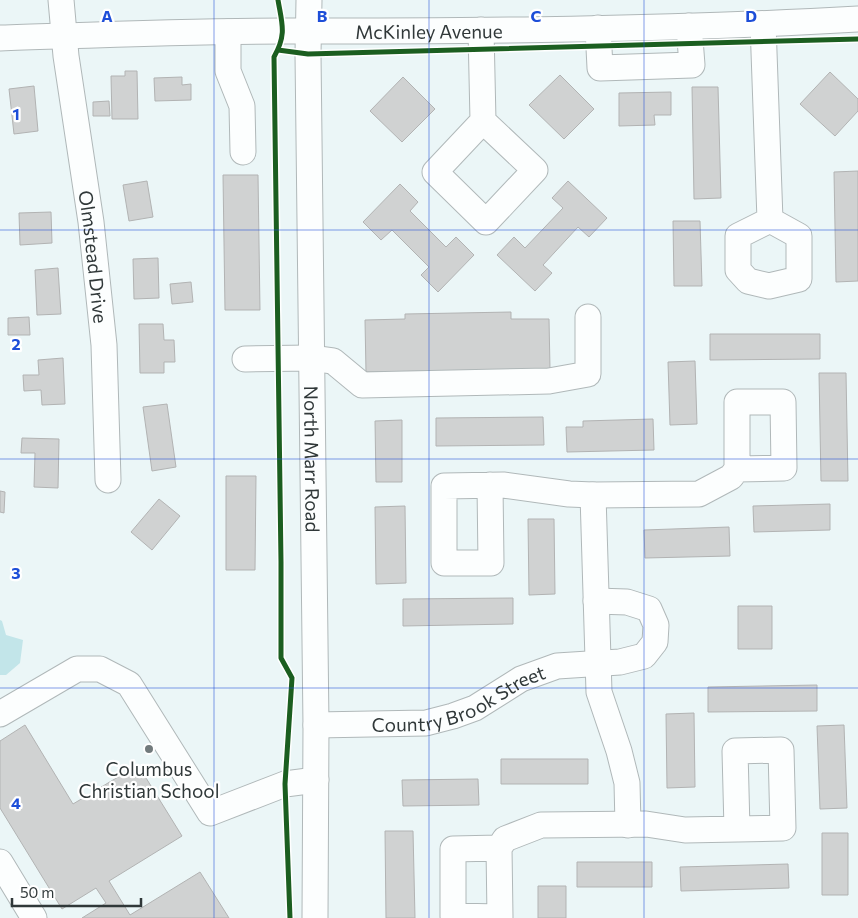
<svg xmlns="http://www.w3.org/2000/svg" width="858" height="918" viewBox="0 0 858 918" font-family="Commissioner,sans-serif">
  <rect width="100%" height="100%" fill="#ebf6f7"/>
  <path fill="#c2e5e9" d="M0,620L2,621L6,635L23,640L20,663L6,675H0Z"/>
  <path fill="#d0d2d2" stroke="#b2b3b3" d="M125,71H137L138,119H112L111,76H125Z
    M830,72L858,99V111L835,136L800,104Z
    M560,75L594,109L564,139L529,105Z
    M182,77V85L191,84V100L155,101L154,78Z
    M403,77L435,109L402,142L370,111Z
    M34,86L38,131L14,134L9,89Z
    M692,87H718L721,198L694,199Z
    M671,92V115H654L655,125L619,126V93Z
    M109,101L110,116H93V102Z
    M858,171V281L836,282L834,172Z
    M223,175H258L260,310H225Z
    M147,181L153,217L129,221L123,185Z
    M568,181L607,218L589,237L578,227L543,265L552,273L535,291L497,255L514,237L525,248L563,208L552,198Z
    M400,184L418,202L410,211L446,247L456,237L474,255L438,292L421,275L429,267L392,230L381,240L363,222Z
    M51,212L52,243L20,245L19,213Z
    M673,221H700L702,286H674Z
    M158,258L159,298L134,299L133,259Z
    M58,268L61,314L37,315L35,270Z
    M191,282L193,302L172,304L170,284Z
    M511,312V319H549L550,369L366,372L365,320L405,319V314Z
    M29,317L30,335H8V318Z
    M139,324H163L164,340H174L175,362H164V373H140Z
    M710,334H820V359L710,360Z
    M63,358L65,404L42,405L41,390L24,391L23,375H39L38,360Z
    M695,361L697,424L670,425L668,362Z
    M819,373H846L848,481H821Z
    M167,404L176,467L152,471L143,407Z
    M543,417L544,445L436,446V418Z
    M653,419L654,450L567,452L566,427H583V421Z
    M402,420V482H376L375,421Z
    M22,438L59,439L58,488L34,487L35,453H21Z
    M226,476H256L255,570H226Z
    M0,491L5,492L4,513L0,512Z
    M159,499L180,516L152,550L131,532Z
    M830,504V530L754,532L753,506Z
    M405,506L406,583L376,584L375,507Z
    M528,519H554L555,594L529,595Z
    M729,527L730,556L645,558L644,530Z
    M513,598V624L403,626V599Z
    M738,606H772V649H738Z
    M817,685V711L708,712V687Z
    M694,713L695,787L667,788L666,714Z
    M25,725L73,804L138,765L182,836L109,881L130,915L200,872L229,918H82L106,903L96,888L62,909L0,808V741Z
    M844,725L847,808L820,809L817,726Z
    M501,759H588V784H501Z
    M478,779L479,805L403,806L402,780Z
    M385,831H413L415,918H386Z
    M822,833H848V895H822Z
    M577,862H652V887H577Z
    M788,864L789,888L681,891L680,867Z
    M538,886H566V918H538Z"/>
  <g fill="none" stroke-linecap="round" stroke-linejoin="round">
    <g stroke="#b0b8b9" stroke-width="27">
      <g id="minor">
        <path id="s1" d="M61,0L66,56L91,222L104,345L108,480"/>
        <path id="s2" d="M309,0L308,54L316,725L315,918"/>
        <path d="M763,24L770,220L738,236V270L748,281L769,286L799,279V236L770,220"/>
        <path d="M598,28L600,68L692,65L689,26"/>
        <path d="M481,30L483,121L435,172L486,222L535,170L483,121"/>
        <path d="M228,32V71L242,106L243,152"/>
        <path id="s3" d="M0,38C95,35 190,31 285,31C476,31 667,30 858,19"/>
        <path d="M245,359L311,358L333,361L362,385L549,381L588,374V317"/>
        <path d="M490,485L491,563H444V486L503,485L569,494L593,495L699,494L731,477L737,469V402H783L784,468L737,469"/>
        <path d="M593,495L599,692L619,751L627,783L628,825"/>
        <path d="M0,714L77,669H100L129,684L210,813L285,784L316,780"/>
        <path id="s4" d="M316,725L426,723L453,716L475,708L521,679L557,666L620,662L644,656L655,642L656,625L649,609L627,602L596,601"/>
        <path d="M499,848L500,917L453,916V849L499,848L505,839L541,825L646,824L685,830L783,828L781,750L735,751L737,829"/>
        <path d="M0,862L34,918"/>
      </g>
    </g>
    <use href="#minor" stroke="#fcfefe" stroke-width="25"/>
    <g stroke="#fff" stroke-width="8">
      <path id="cycleway" d="M278,0C282,24 287,34 274,57L281,562V658L292,678L285,784L290,918
        M278,50L308,54L858,39"/>
    </g>
    <use href="#cycleway" stroke="#1b5e20" stroke-width="5"/>
  </g>
  <path fill="none" stroke="#1d4ed8" stroke-width="1" stroke-opacity="0.55" d="M214,0V918M429,0V918M644,0V918M0,230H858M0,459H858M0,688H858"/>
  <circle fill="#717a7c" stroke="#fff" stroke-width="2" cx="149" cy="749" r="5"/>
  <g text-anchor="middle" dominant-baseline="central" stroke-width="4.5" stroke-linejoin="round" paint-order="stroke">
    <g font-size="19" fill="#303839" stroke="#fff">
      <text stroke="none"><textPath href="#s3" startOffset="429">McKinley Avenue</textPath></text>
      <text stroke="none"><textPath href="#s1" startOffset="259">Olmstead Drive</textPath></text>
      <text stroke="none"><textPath href="#s2" startOffset="459">North Marr Road</textPath></text>
      <text stroke="none"><textPath href="#s4" startOffset="148">Country Brook Street</textPath></text>
    </g>
    <g font-size="19" fill="#303839" stroke="#fff">
      <text x="149" y="768">Columbus<tspan x="149" dy="22">Christian School</tspan></text>
    </g>
  </g>
  <g font-size="16" text-anchor="middle" font-weight="bold" fill="#1d4ed8" stroke="#fff" stroke-width="4.5" stroke-linejoin="round" paint-order="stroke">
    <text x="107" y="22">A</text>
    <text x="322" y="22">B</text>
    <text x="536" y="22">C</text>
    <text x="751" y="22">D</text>
    <text x="16" y="120">1</text>
    <text x="16" y="350">2</text>
    <text x="16" y="579">3</text>
    <text x="16" y="809">4</text>
  </g>
  <path d="M12 898v8h129v-8" fill="none" stroke="#303839" stroke-width="2.5"/>
  <text x="20" y="898" font-size="15" fill="#303839" stroke="#ffffff" stroke-width="4" paint-order="stroke">50 m</text>
</svg>
